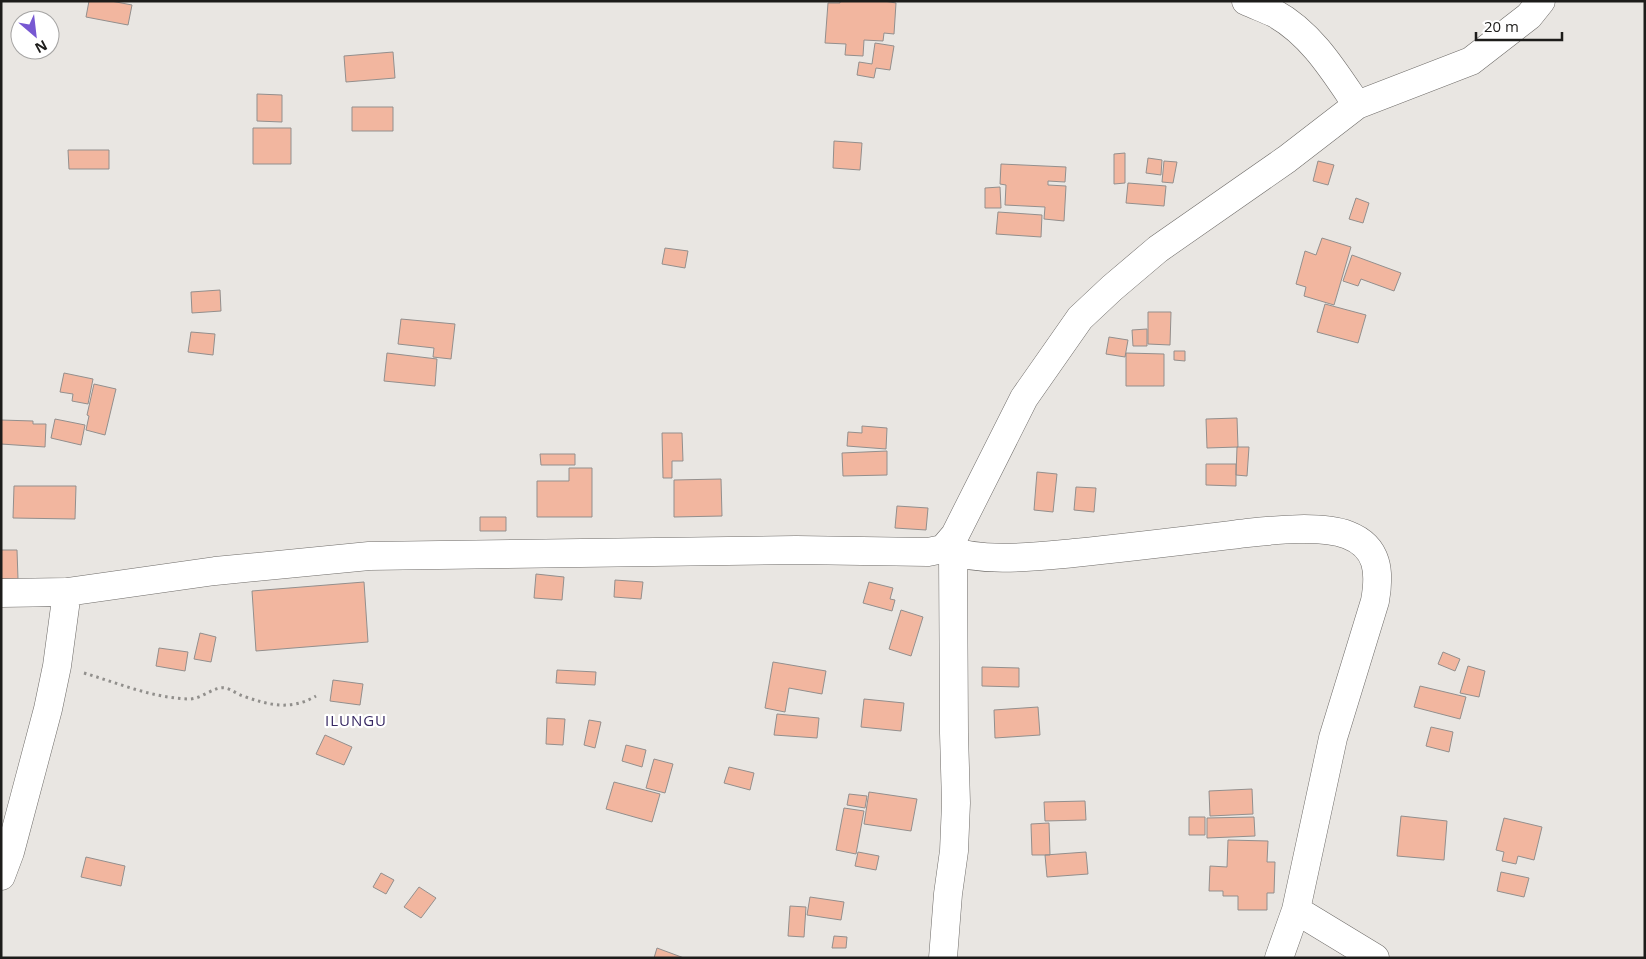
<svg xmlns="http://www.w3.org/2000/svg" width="1646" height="959" viewBox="0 0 1646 959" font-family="'Open Sans',sans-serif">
  <rect width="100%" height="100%" fill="#e9e6e2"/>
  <path fill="#f2b69f" stroke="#938f8d" d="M89,1H111L132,5L128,25L86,17Z
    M840,1H884L896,3L894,34L884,33L883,41L864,40L863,56L845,55L846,44L825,43L828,3H840Z
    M875,43L894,46L890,70L876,68L874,78L857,75L859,62L872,64Z
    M393,52L395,78L346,82L344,56Z
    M257,94L282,95V122L257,121Z
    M352,107H393V131H352Z
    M253,128H291V164H253Z
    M834,141L862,143L860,170L833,168Z
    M68,150H109V169H69Z
    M1125,153V183L1114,184V154Z
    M1148,158L1162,160L1161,175L1146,173Z
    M1164,161L1177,162L1173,183L1162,182Z
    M1318,161L1334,165L1328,185L1313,181Z
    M1001,164L1066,167L1065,182L1048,181V185L1066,186L1064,221L1044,219L1045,207L1005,205L1006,185L1000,184Z
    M1128,183L1166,186L1164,206L1126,203Z
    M1000,187L1001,208H985V188Z
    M1356,198L1369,203L1363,223L1349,219Z
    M998,212L1042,215L1041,237L996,234Z
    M1322,238L1351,247L1334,305L1304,296L1306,287L1296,284L1305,251L1316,255Z
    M665,248L688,251L685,268L662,264Z
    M1352,255L1401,273L1394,291L1361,279L1358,286L1343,281Z
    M220,290L221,311L192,313L191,292Z
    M1325,304L1366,315L1358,343L1317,332Z
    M1148,312H1171L1170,345L1148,344Z
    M401,319L455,324L451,359L433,357L434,348L398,344Z
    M1147,329V346H1133L1132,330Z
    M191,332L215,334L213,355L188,352Z
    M1109,337L1128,340L1125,357L1106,354Z
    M1174,351H1185V361L1174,360Z
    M387,353L437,359L435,386L384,381Z
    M1126,353L1164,354V386H1126Z
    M64,373L93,379L88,404L72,401L73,394L60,392Z
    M94,384L116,389L105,435L86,430L89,416L87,415Z
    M1237,418L1238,447L1207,448L1206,419Z
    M55,419L85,425L81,445L51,438Z
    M1,420L33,421V424H46L45,447L1,444Z
    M862,426L887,428L886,449L847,446L848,432L862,433Z
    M662,433H682L683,461H672V478H663Z
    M1237,447H1249L1247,476L1236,475Z
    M887,451V475L843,476L842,453Z
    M540,454H575V465H541Z
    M1206,464H1236V486L1206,485Z
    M569,468H592V517H537V481H569Z
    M1037,472L1057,474L1053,512L1034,510Z
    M721,479L722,516L674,517V480Z
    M14,486H76L75,519L13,518Z
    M1076,487L1096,488L1094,512L1074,510Z
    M897,506L928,508L926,530L895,528Z
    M480,517H506V531H480Z
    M1,550H17L18,579H1Z
    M536,574L564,577L562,600L534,598Z
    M615,580L643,582L641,599L614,597Z
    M364,582L368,642L256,651L252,591Z
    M869,582L893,588L890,599L895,600L892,611L863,603Z
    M901,610L923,617L911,656L889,649Z
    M200,633L216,637L211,662L194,659Z
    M159,648L188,652L185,671L156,666Z
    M1443,652L1460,659L1455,671L1438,664Z
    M773,662L826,671L822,694L789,688L785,712L765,708Z
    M1468,666L1485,671L1479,697L1460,693Z
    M982,667L1019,668V687L982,686Z
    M557,670L596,672L595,685L556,683Z
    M333,680L363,684L360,705L330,701Z
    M1420,686L1466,697L1460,719L1414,707Z
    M864,699L904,703L901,731L861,727Z
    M1038,707L1040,735L995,738L994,710Z
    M777,714L819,718L817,738L774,735Z
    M547,718L565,719L563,745L546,744Z
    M589,720L601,722L595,748L584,745Z
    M1431,727L1453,732L1449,752L1426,746Z
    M325,735L352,747L344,765L316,754Z
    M626,745L646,750L642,767L622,761Z
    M654,759L673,764L665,793L646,788Z
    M729,767L754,773L750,790L724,783Z
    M614,782L660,794L652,822L606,809Z
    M1252,789L1253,814L1210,816L1209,791Z
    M869,792L917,799L911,831L864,824Z
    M849,794L867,796L865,808L847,805Z
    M1085,801L1086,820L1045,821L1044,802Z
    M844,808L864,811L856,854L836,850Z
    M1401,816L1447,821L1444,860L1397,856Z
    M1189,817H1205V835H1189Z
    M1254,817L1255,836L1207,838V818Z
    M1504,818L1542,827L1534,860L1518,856L1516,864L1502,861L1504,852L1496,850Z
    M1049,823L1050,855H1032L1031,824Z
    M1228,840L1268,841L1267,862H1275L1274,893H1267V910H1238V896H1223V891H1209L1210,866L1227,867Z
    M858,852L879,856L876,870L855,866Z
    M1086,852L1088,874L1047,877L1045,855Z
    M86,857L125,866L121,886L81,877Z
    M1501,872L1529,878L1524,897L1497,891Z
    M381,873L394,880L386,894L373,887Z
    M419,887L436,898L421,918L404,907Z
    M810,897L844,902L841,920L807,915Z
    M790,906L806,907L804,937L788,936Z
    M834,936L847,937L846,948H832Z
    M657,948L684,958H654Z"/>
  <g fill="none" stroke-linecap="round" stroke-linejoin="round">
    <g stroke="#6f6c69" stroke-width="29">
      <path id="minor" d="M1246,1C1255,5 1265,9 1274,13C1311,33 1334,71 1357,105
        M943,549C984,563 1031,557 1074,553C1132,547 1189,540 1247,533C1275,530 1322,525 1348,535C1379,547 1380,573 1375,601L1333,738L1296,910L1279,958
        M1,593L67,592L215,571L369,556L796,550L928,552L943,549L955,535L1024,398L1080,318L1112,288L1158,249L1287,159L1357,105L1471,61L1529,16L1541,1
        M1,876L10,852L48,709L57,666L67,592
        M1296,910L1375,958
        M943,958L948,894L954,851L956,803L954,733L953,553"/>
    </g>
    <path stroke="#918f8c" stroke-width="3" stroke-dasharray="2.5 4" stroke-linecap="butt" d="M84,673C118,683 152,698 189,699C202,699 214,686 225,688C231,689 237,694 243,696C269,705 290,711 316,696"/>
    <use href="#minor" stroke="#fff" stroke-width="28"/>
  </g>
  <g text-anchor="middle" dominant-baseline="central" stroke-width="4.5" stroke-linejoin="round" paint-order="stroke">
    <g font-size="15" letter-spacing="1" fill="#362762" stroke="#fff">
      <text x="356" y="720">ILUNGU</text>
    </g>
  </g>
  <rect width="1646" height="959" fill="none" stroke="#1d1c1a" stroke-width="5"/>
  <g transform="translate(35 35) rotate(152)"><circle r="24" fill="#ffffff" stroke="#a5a4a3"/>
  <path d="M0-4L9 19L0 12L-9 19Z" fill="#7758d2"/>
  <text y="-8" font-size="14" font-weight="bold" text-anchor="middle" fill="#1d1c1a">N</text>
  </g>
  <path d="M1476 32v8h86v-8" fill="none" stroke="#1d1c1a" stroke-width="2.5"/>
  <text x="1484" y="32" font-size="15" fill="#1d1c1a" stroke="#ffffff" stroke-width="4" paint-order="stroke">20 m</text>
</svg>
